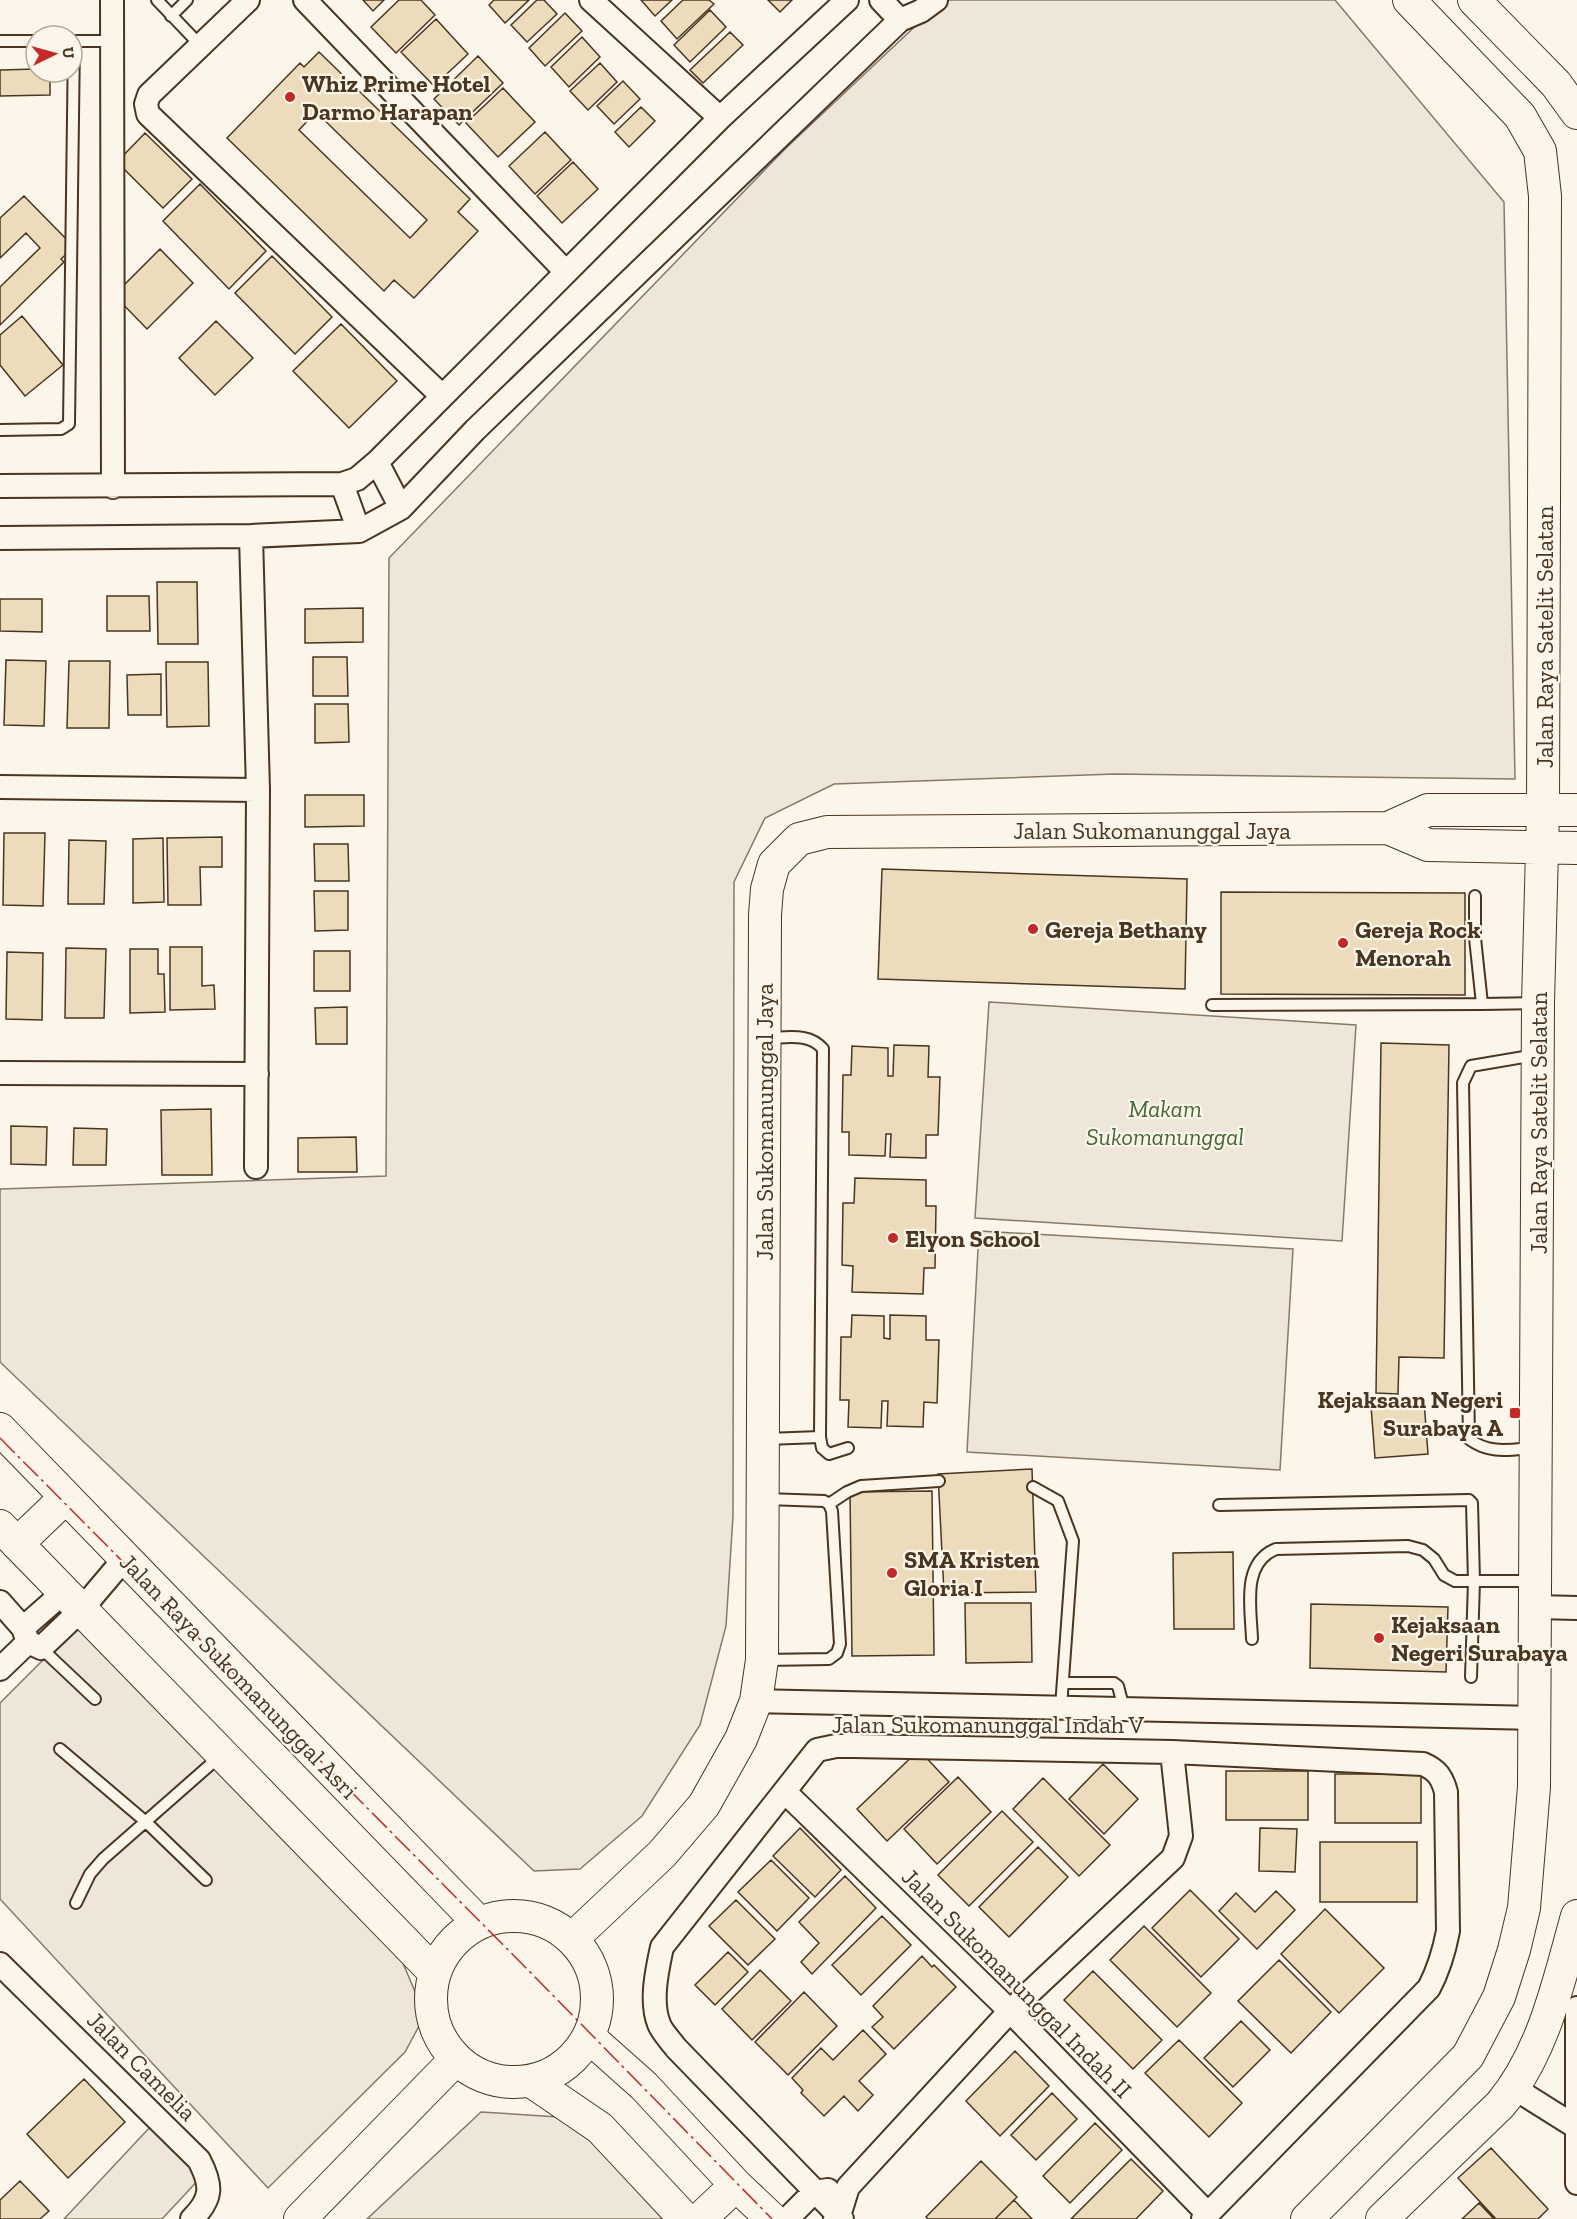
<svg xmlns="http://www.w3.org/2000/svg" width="1577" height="2219" viewBox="0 0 1577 2219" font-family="'Zilla Slab',serif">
  <rect width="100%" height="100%" fill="#fbf6e9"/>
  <path fill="#ede6d9" stroke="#887966" stroke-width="1.5" d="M943,0H1335L1504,202L1515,779L1115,774L834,784L765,818L734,882L733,1516L726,1626L700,1725L642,1816L580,1869L534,1871L0,1362V1189L386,1176L389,558L785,149Z
    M989,1002L1356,1025L1342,1241L975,1218Z
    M979,1231L1293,1249L1280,1470L967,1452Z
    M78,1625L399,1954L425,2015L405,2052L268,2188L0,1899V1703Z
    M481,2112L574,2118L667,2219H367Z
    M151,2126L203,2175L162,2219H64Z"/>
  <path fill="#ecdcbc" stroke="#4a3520" stroke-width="1.5" fill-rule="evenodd" d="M363,0H384L373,11Z
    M399,0H421L435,15L396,53L371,27Z
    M494,0H529L505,23L489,5Z
    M537,0H544L557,14L527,42L511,25Z
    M641,0H672L655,16Z
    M683,0H709L714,4L677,39L661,21Z
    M768,0H792L780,12Z
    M710,10L726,27L690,62L674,45Z
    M565,13L582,31L545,66L529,48Z
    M436,19L468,54L434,86L401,52Z
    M730,32L743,45L703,83L690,70Z
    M582,37L600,57L569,87L551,67Z
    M319,52L470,199L458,212L478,231L414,298L394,280L384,291L227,138L300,63L304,67ZM316,112L427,220L410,238L299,130Z
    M478,56L503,83L459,125L434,99Z
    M600,63L617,82L588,110L570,91Z
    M36,69V72H50V95L0,96V70Z
    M623,81L640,99L614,124L597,106Z
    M503,88L535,122L498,157L466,123Z
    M641,107L655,121L629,147L615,132Z
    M545,132L571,160L535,194L509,166Z
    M145,133L192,179L163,208L117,162Z
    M573,162L598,189L562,223L537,196Z
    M200,184L266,251L229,289L163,221Z
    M24,196L74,247L61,259L64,262L0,325V287L40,248L26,233L0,258V218Z
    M160,249L193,283L147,329L114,295Z
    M272,256L332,317L295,354L235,293Z
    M22,316L63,365L25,396L0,365V335Z
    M216,321L253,358L215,395L179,358Z
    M341,324L397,381L349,428L293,371Z
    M157,582H197L198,644H158Z
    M107,596H149L150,631H107Z
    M0,599H42V632L0,631Z
    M363,608V642L305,643V609Z
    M313,657H347L348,696H313Z
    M6,660L46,661L44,726L4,725Z
    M69,661H110L109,728H67Z
    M166,662H208L209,726L167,727Z
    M161,674V715H128L127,675Z
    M315,704H348L349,742L315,743Z
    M305,795H364V826L305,827Z
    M4,833H45L43,906L3,905Z
    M222,837V867H200L201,905H168L167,838Z
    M163,838L164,902L133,903V839Z
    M69,840L106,841L104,904H68Z
    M314,844H348L349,881H315Z
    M882,869L1187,879L1185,989L878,979Z
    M314,891H348V930L315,931Z
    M1221,892L1465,893V995L1221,994Z
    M170,947H202V986L214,985L215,1009L170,1010Z
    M66,948L106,949L104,1018H65Z
    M130,949H158V974H164L165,1012L130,1013Z
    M314,951H350V991H314Z
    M7,952L43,953L42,1020L6,1019Z
    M347,1007V1044H316L315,1008Z
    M1381,1043L1449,1045L1444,1358L1399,1357L1398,1394L1376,1393Z
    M894,1045L929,1046L928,1077H940L938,1135H926V1158L890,1157L891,1134H886L885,1156L849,1155V1132H842L843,1075H851L852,1046L888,1048V1076H893Z
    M211,1109L212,1175H162L161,1110Z
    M11,1126L47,1127L46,1165L11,1164Z
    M74,1128L107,1129L106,1165H73Z
    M356,1137L357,1172H298V1138Z
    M855,1178L926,1180V1206H936L935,1268H924L923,1294L852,1292L853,1266L842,1265L843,1203H854Z
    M852,1315L884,1316V1338L890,1339V1315L926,1316V1340H939L937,1403L924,1402L923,1427L887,1426L888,1401H882L881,1428L848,1427L849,1400H840L841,1337H851Z
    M1424,1401L1428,1454L1375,1458L1371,1406Z
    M1032,1469L1036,1592L944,1593L938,1474Z
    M932,1491L934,1655L852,1656L850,1492Z
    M1233,1552L1234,1629H1174L1173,1553Z
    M965,1603H1031L1032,1662L966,1663Z
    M1311,1604L1448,1607L1446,1672L1310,1668Z
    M919,1750L949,1782L887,1841L857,1809Z
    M1103,1764L1138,1799L1104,1834L1069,1799Z
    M1226,1771H1308V1820H1226Z
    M1335,1774H1421V1823H1335Z
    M958,1777L991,1812L937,1864L904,1829Z
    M1043,1778L1110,1845L1079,1876L1013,1809Z
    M1002,1811L1033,1842L969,1906L938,1875Z
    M800,1828L841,1870L815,1897L773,1856Z
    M1260,1828L1297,1829L1295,1872L1259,1871Z
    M1320,1842H1417V1902H1320Z
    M1038,1847L1068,1877L1009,1937L979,1907Z
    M771,1860L809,1898L777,1931L738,1892Z
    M845,1876L876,1908L812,1974L801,1962L819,1943L799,1922Z
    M1190,1890L1239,1939L1201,1977L1152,1928Z
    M1276,1891L1295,1910L1257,1949L1219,1911L1236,1893L1255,1912Z
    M736,1900L775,1939L748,1965L709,1926Z
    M1325,1909L1384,1968L1339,2013L1281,1954Z
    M882,1916L911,1945L861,1995L832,1965Z
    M1144,1926L1211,1993L1177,2027L1110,1960Z
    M728,1952L748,1972L715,2005L695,1985Z
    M922,1956L932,1967L934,1965L956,1987L894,2049L872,2027L883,2017L873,2006Z
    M1279,1960L1331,2012L1291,2053L1238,2001Z
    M760,1970L791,2001L752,2040L722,2009Z
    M1093,1971L1162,2040L1133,2069L1064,2000Z
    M804,1992L837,2026L788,2075L755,2042Z
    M1241,2021L1270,2050L1233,2087L1204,2058Z
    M863,2030L886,2054L859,2081L873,2095L858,2111L844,2096L824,2116L801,2093L803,2090L792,2078L821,2048L833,2060Z
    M1179,2040L1242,2103L1209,2137L1145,2073Z
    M1015,2051L1049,2086L1000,2136L966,2101Z
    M84,2079L125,2122L68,2178L27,2134Z
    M1052,2093L1077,2119L1036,2160L1011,2135Z
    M1095,2123L1122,2150L1070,2203L1043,2176Z
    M1491,2148L1548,2209L1538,2219H1496L1458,2178Z
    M1131,2159L1163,2191L1136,2219H1071Z
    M981,2161L1017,2197L995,2219H928L926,2217Z
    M20,2181L49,2211L40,2219H0V2200Z
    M1014,2200L1032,2219H995Z
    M1479,2203L1494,2219H1462Z"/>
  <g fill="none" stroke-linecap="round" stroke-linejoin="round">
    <g stroke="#4a3520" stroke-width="14">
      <path id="lane" d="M157,0L200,45
        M171,16L187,0
        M0,41H36
        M72,41H113
        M0,430L61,429L69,424L74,41
        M1475,896V938L1482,1004L1535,1003
        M1212,1005L1482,1004
        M766,1038C787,1038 809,1032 823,1049L820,1437L766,1439
        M820,1437L822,1448L829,1454L848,1448
        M1532,1448C1508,1450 1489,1454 1469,1439L1463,1083L1471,1066L1536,1055
        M1033,1487L1058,1501L1073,1541L1061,1707
        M829,1504L847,1492L861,1486L939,1481
        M1219,1505L1469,1500L1472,1503L1474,1581H1532
        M1252,1639C1251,1608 1241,1563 1276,1549L1408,1546L1423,1550L1434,1559L1444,1575L1455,1581H1474L1471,1677
        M41,1648L95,1699
        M764,1660L829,1659L837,1653L840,1644L832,1511L829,1504L824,1501L766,1499
        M1063,1683H1114L1118,1686L1124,1709
        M60,1749L146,1822L206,1880
        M76,1903L90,1874L103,1859L219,1757"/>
    </g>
    <g stroke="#4a3520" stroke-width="26">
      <path id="street" d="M112,0L113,487
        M248,0L149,95L146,104L148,114L442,396
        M305,0L566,272
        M591,0L720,118
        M881,0L900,20
        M377,462L401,508
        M342,484L359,531
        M0,486L342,484L357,479L377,462L720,118L847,0
        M251,536L258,790L256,1167
        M0,538L251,536L359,531L401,508L475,430L900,20L921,11L936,0
        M0,787L258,790
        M0,1073L257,1074
        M0,1602L23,1628L28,1642L41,1648L81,1610L125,1558
        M1536,1607L1577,1608
        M23,1628L64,1592
        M0,1669L28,1642
        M756,1701L1534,1718
        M785,1792L1010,2011L1208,2214
        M0,1964L199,2160C212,2185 213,2198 192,2219
        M1577,2008V2183
        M1514,2088L1576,2127
        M787,2219L814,2192L828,2190
        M835,2219L839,2216L848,2187L1010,2011L1173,1858L1181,1836L1172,1752
        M842,2219L676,2048C671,2041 662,2032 659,2024C650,2002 657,1970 662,1947L817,1750L836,1746H853L1172,1752L1423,1764C1437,1770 1442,1777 1446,1792L1448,1931C1444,1952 1439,1969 1429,1988L1203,2219"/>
    </g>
    <g stroke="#4a3520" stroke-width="34">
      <path id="secondary" d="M1474,0L1556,84L1577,113
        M1388,828L1428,845L1577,848
        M0,1429L479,1923
        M0,1526L435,1973
        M17,1544L66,1497
        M431 1999a83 83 0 1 1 166 0a83 83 0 1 1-166 0Z
        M572,1939L662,1854L704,1805L741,1739L756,1701L762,1660L765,915L767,889L774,864L799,839L827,832L1388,828L1428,810H1577
        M589,2037L644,2086L736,2185L772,2219
        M531,2081L600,2128L685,2219
        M300,2219L456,2059
        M700,2219L736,2185
        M1307,2219L1468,2056L1499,1997L1514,1950L1524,1908L1534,1787L1538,1003L1543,811L1545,196L1540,151L1520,116L1409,0
        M1382,2219L1500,2105C1544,2053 1559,1980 1577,1916"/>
    </g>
    <use href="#lane" stroke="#fbf6e9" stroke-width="10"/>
    <use href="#street" stroke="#fbf6e9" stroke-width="22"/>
    <use href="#secondary" stroke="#fbf6e9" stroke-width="32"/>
    <path stroke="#c62828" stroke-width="1.5" stroke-dasharray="21 4.5 3 4.5" stroke-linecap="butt" d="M0,1438L535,1977L772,2219"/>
  </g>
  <g fill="#c62828" stroke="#fbf6e9" stroke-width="2">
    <circle cx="290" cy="97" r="6"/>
    <circle cx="1033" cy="929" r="6"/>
    <circle cx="1343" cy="943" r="6"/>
    <circle cx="893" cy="1238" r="6"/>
    <rect x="1509" y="1407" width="12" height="12" rx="3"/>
    <circle cx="892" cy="1573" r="6"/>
    <circle cx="1379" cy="1638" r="6"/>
  </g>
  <g text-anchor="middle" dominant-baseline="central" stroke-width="4.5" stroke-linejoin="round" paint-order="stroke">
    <g font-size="24" font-weight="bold" fill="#4a3520" stroke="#fbf6e9" text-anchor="start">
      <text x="302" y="83">Whiz Prime Hotel<tspan x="302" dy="28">Darmo Harapan</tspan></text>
      <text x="1045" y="929">Gereja Bethany</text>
      <text x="1355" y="929">Gereja Rock<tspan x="1355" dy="28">Menorah</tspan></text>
      <text x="905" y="1238">Elyon School</text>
      <text x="1503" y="1399" text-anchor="end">Kejaksaan Negeri<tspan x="1503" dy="28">Surabaya A</tspan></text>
      <text x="904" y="1559">SMA Kristen<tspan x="904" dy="28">Gloria I</tspan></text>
      <text x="1391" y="1624">Kejaksaan<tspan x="1391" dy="28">Negeri Surabaya</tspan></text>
    </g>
    <g font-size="24" fill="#4a3520" stroke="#fbf6e9">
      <text transform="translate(1544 637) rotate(-90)">Jalan Raya Satelit Selatan</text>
      <text x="1152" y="830">Jalan Sukomanunggal Jaya</text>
      <text transform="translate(764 1122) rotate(-90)">Jalan Sukomanunggal Jaya</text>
      <text transform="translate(1538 1123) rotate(-90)">Jalan Raya Satelit Selatan</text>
      <text transform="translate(239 1676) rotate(46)">Jalan Raya Sukomanunggal Asri</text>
      <text x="988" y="1724">Jalan Sukomanunggal Indah V</text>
      <text transform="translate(1017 1983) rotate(45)">Jalan Sukomanunggal Indah II</text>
      <text transform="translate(142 2066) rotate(45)">Jalan Camelia</text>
    </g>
    <g font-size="24" font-style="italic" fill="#436837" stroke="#fbf6e9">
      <text x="1165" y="1108">Makam<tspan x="1165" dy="28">Sukomanunggal</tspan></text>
    </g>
  </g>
  <g transform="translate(54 54) rotate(85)"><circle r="28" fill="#fbf6e9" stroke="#b4a999" stroke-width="1.5"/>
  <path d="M0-4.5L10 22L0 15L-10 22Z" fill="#c62828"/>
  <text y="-9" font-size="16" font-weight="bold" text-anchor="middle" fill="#4a3520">U</text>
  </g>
</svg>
